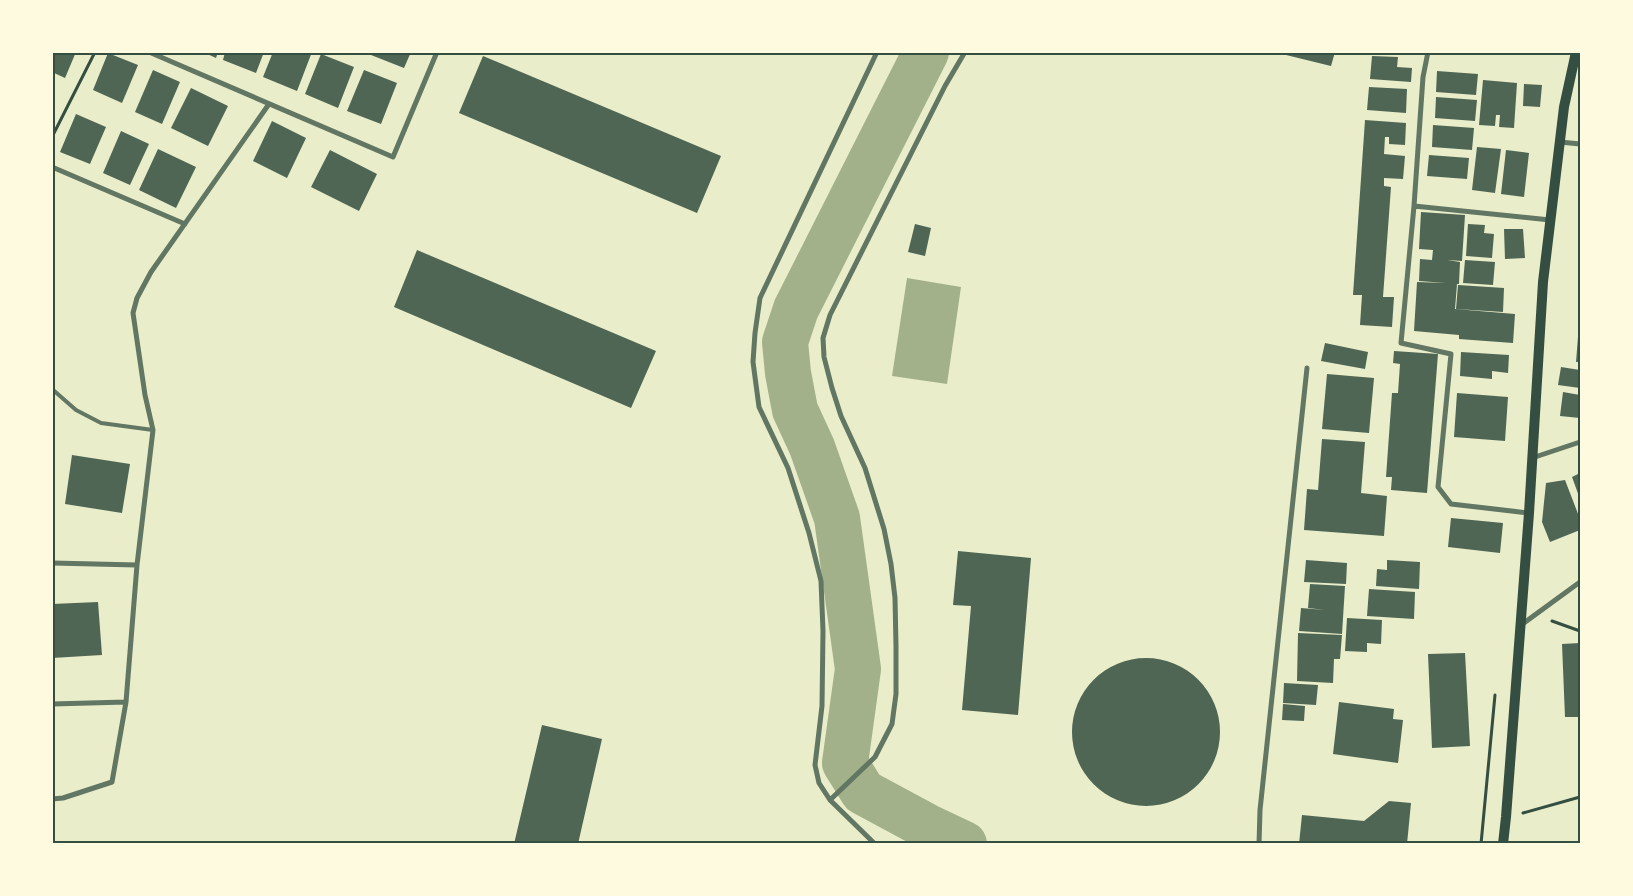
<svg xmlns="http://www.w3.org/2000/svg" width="1633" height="896" viewBox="0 0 1633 896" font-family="'Space Grotesk',sans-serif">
  <rect width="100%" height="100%" fill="#e9edc9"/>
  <path fill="#a3b18a" d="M907,278L961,287L947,384L892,376Z"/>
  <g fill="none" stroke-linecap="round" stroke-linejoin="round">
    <path stroke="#a3b18a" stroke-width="46" d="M926,52L796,309L785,342L788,373L795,410L812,447L837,518L858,669L845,763L863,792L928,827L964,844"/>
  </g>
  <path fill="#4f6655" d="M52,52H76L65,78L52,72Z
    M203,52H218L216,58Z
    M225,52H264L256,73L223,60Z
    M273,52H312L297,91L263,77Z
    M372,52H411L404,68L371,55Z
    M1282,52H1335L1331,66L1282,54Z
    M108,53L138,65L122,103L93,90Z
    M321,54L354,67L338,108L305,94Z
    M483,56L721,156L697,213L459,113Z
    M1372,56L1398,57L1397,67L1412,68L1411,82L1370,79Z
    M153,70L180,82L162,124L135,112Z
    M364,70L397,83L381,124L347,111Z
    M1437,71L1478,74L1476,95L1436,92Z
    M1483,80L1517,83L1514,128L1499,127L1500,115H1496L1495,126L1479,125Z
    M1524,84L1542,85L1540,107L1523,106Z
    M1369,87L1407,89L1406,113L1367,110Z
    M191,88L228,106L208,146L171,128Z
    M1436,97L1477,100L1475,121L1435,118Z
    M76,114L106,127L90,164L60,152Z
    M1365,120L1406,123L1405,145L1389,144V137H1385L1384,154L1405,156L1403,179L1384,178V186L1391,187L1383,297H1394L1392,327L1360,325L1362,295H1353Z
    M272,121L306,138L287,178L253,161Z
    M1433,125L1474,128L1472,150L1432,147Z
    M121,131L149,144L130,185L103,173Z
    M1477,147L1501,149L1495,193L1472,190Z
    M158,149L196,167L176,208L139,190Z
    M330,150L377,174L359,211L311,187Z
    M1506,150L1529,153L1524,197L1501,194Z
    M1429,155L1469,158L1467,179L1427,176Z
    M1421,212L1465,215L1462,261L1447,260L1460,262L1459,284H1457L1455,309L1515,314L1513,343L1459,339V335L1414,331L1417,282L1446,283L1419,281L1420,259L1432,260L1433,250L1419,249Z
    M915,224L931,228L925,256L908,252Z
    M1468,224L1485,225L1484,233L1494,234L1492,258L1466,256Z
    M1504,229H1523L1525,258L1505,259Z
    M417,250L656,351L631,408L394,307Z
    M1465,260L1495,262L1493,285L1463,283Z
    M1458,285L1504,288L1503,312L1456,309Z
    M1578,337L1580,338V362H1576Z
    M1325,343L1368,352L1365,369L1321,361Z
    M1394,351L1438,354L1427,493L1391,490L1392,477H1386L1392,393H1398L1400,364L1393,363Z
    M1461,352L1509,355L1508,373L1492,371V379L1460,376Z
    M1561,367L1580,370V388L1558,385Z
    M1327,374L1374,378L1369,433L1322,429Z
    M1563,392L1580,395V418L1560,416Z
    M1457,393L1508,397L1505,441L1454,437Z
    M1322,439L1365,442L1361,493L1387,496L1384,536L1304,530L1307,489L1318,490Z
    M72,455L130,464L122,513L65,504Z
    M1580,473V499L1572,477Z
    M1565,480L1580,519V530L1550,542L1542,522L1546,483Z
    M1451,518L1503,523L1500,553L1448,547Z
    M958,551L1031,558L1018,715L962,710L971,606L953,605Z
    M1306,560L1347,563L1346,584L1304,582Z
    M1387,560L1420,562L1419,589L1376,586L1377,569L1387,570Z
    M1310,584L1345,586L1342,634L1299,631L1301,608L1325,610L1308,608Z
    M1369,589L1415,592L1414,619L1367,616Z
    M98,602L102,655L52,658V604Z
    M1347,618L1382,620L1381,644L1367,643V652L1345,651Z
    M1298,633L1342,635L1340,659H1334L1333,683L1297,681Z
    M1580,643V717H1565L1562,644Z
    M1465,653L1470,746L1432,748L1428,654Z
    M1072 732a74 74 0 1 1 148 0a74 74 0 1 1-148 0Z
    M1284,683L1318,685L1316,705L1283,703Z
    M1339,702L1394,709L1393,719L1403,720L1398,763L1333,754Z
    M1283,704L1305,706L1304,721L1282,720Z
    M542,725L602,739L578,844H514Z
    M1389,801L1411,803L1407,844H1299L1302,815L1364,821Z"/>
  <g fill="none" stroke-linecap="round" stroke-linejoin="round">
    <path stroke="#344e41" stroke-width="3" d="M52,137L95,52
      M1552,621L1580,631
      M1523,813L1580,797
      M1481,844L1495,695"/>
    <path stroke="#617663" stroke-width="4" d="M52,389L76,410L101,423L153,430"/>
    <path stroke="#617663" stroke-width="5" d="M149,52L393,157L437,52
      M1560,142L1580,144
      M52,167L185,224
      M1414,206L1423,77L1428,52
      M1532,458L1580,442
      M1529,513L1451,504L1438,487L1451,354L1401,343L1414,206L1550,220
      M52,563L137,565
      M1521,625L1580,582
      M52,704L126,702L137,565L153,430L145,395L133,313L137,298L151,272L269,104
      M52,799L63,798L112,782L126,702
      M830,800L875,757L892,724L896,694V646L895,598L891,564L884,529L865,468L841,416L832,388L824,357L823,338L830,315L945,86L965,52
      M875,844L830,800L819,783L815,765L822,706L823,631L821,581L809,533L788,468L759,407L753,362L755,333L760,298L877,52
      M1259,844L1260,810L1307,368"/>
    <path stroke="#344e41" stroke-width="10" d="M1503,844L1506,817L1529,513L1543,282L1564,107L1576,52"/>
  </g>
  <rect width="1633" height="896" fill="none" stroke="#fefae0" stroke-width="108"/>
  <rect x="54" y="54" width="1525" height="788" fill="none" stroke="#344e41" stroke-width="2"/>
</svg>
